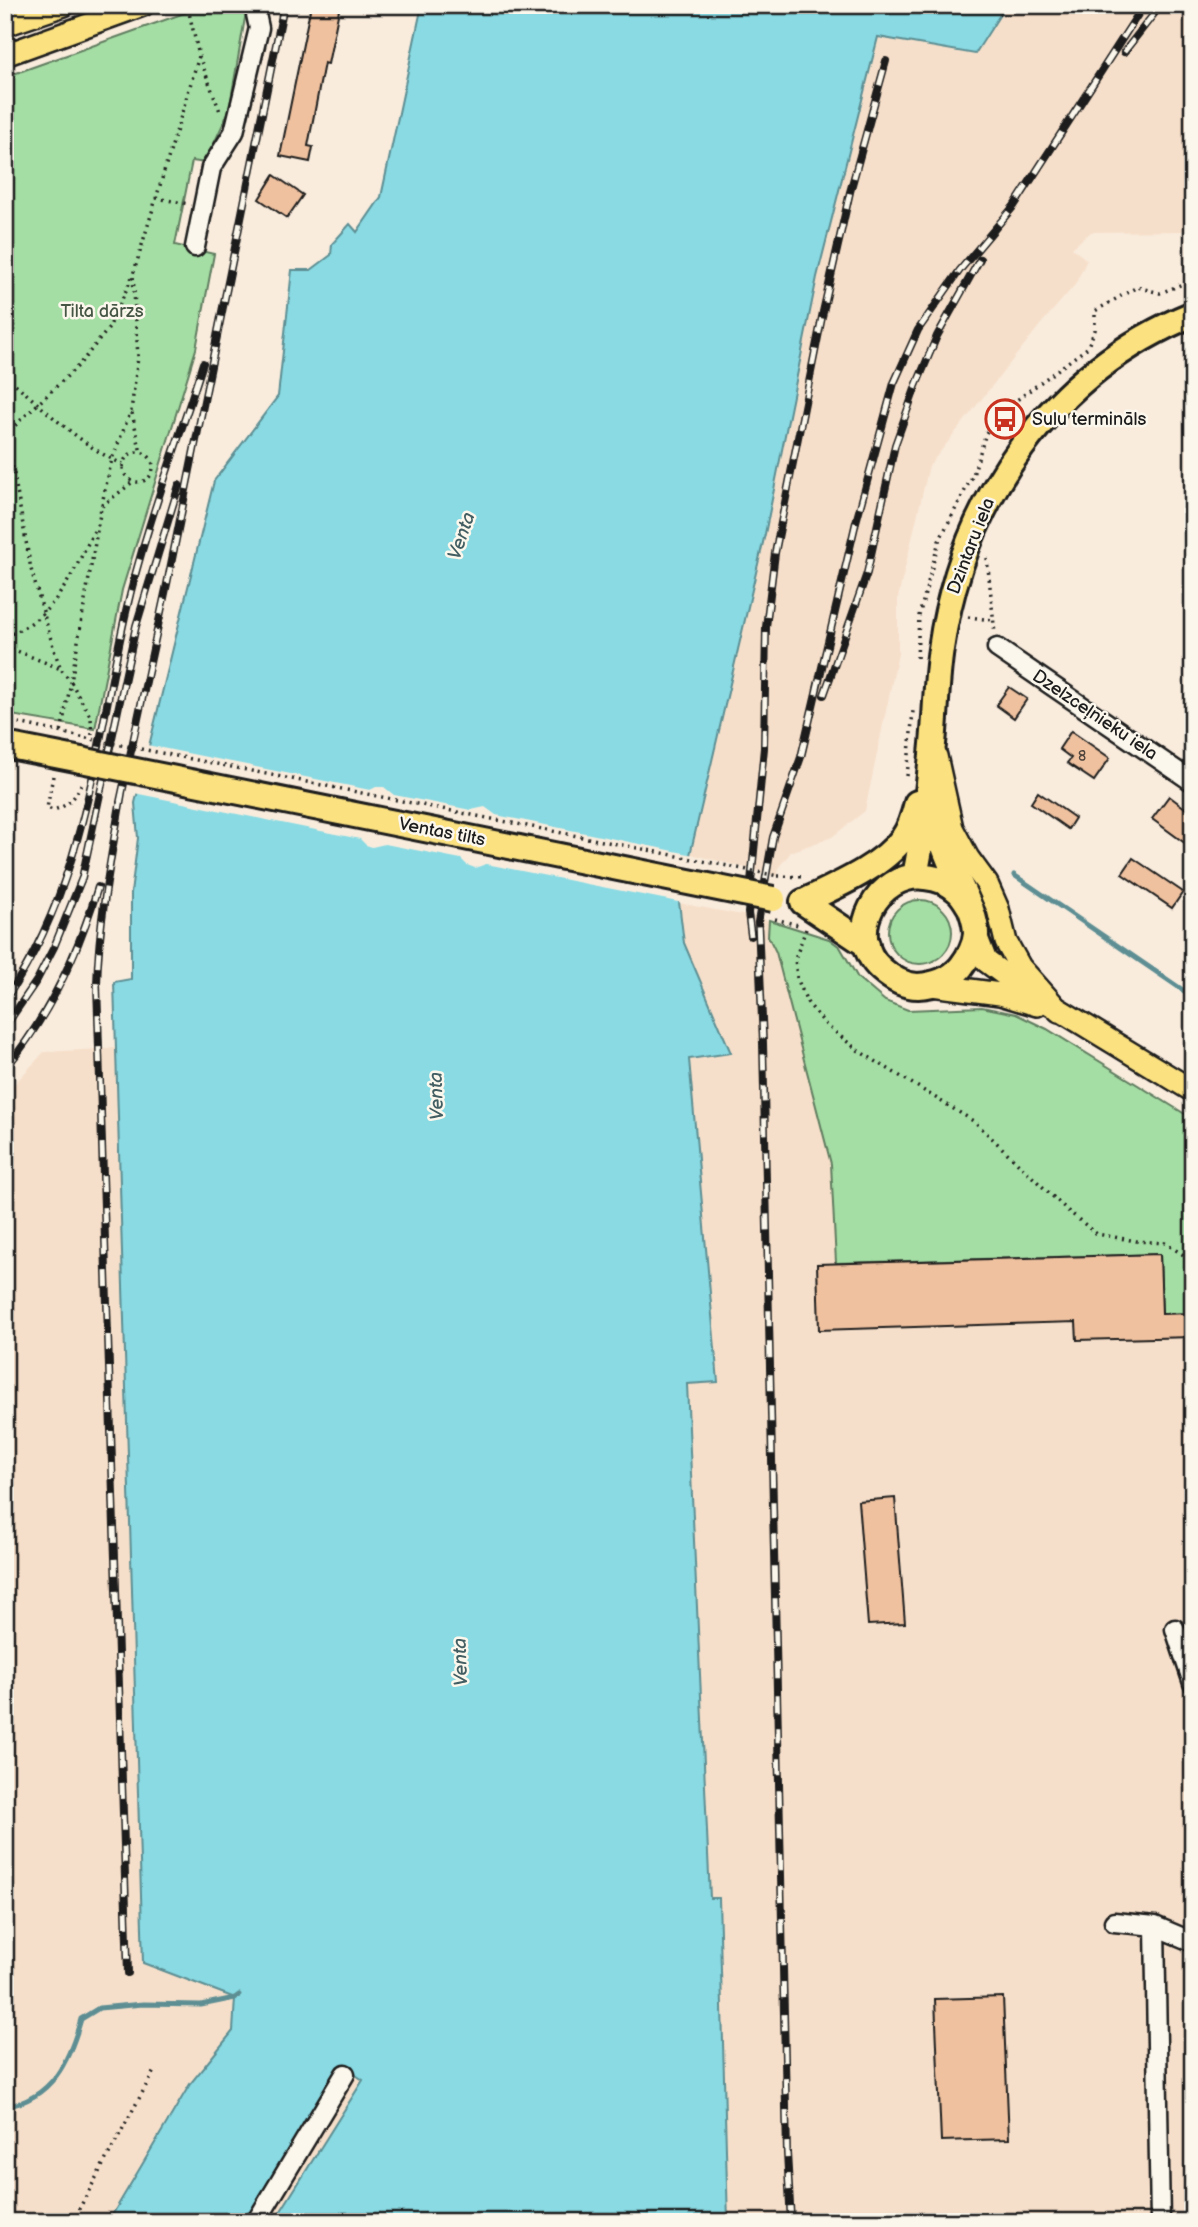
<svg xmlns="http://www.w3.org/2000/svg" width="1198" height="2227" viewBox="0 0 1198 2227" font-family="'Balsamiq Sans',sans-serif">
  <rect width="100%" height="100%" fill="#f9ecdd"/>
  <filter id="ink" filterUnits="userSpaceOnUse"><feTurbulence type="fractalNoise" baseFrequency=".0143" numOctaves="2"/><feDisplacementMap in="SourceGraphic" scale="14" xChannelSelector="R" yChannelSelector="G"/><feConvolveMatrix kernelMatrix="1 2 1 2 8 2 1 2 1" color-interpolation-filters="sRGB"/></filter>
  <g filter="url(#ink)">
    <path fill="#f6dfca" d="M1006,5H1193V231L1091,232L1072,248L1087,260L1075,285L1041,324L929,466L898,598V654L865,811L832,837L791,852L779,867L778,876L691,854L765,534L817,277L878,37L975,54Z
      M679,903L769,920L768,936L776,952L831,1164L836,1263L1160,1254L1162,1314L1193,1313V2222H728L719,1899H710L687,1384L718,1382L689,1059L731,1053L684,943Z
      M116,1048L143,1963L235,1998L233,2031L190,2084L108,2222H5V1094L44,1052Z
      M341,2065L364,2080L274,2222H245Z"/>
    <path fill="#a4dea4" stroke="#607d60" stroke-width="2" d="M240,5L246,12L229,111L205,163L192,161L175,245L214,254L196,349L122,590L95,729L5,714V77L204,6Z
      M888 932a32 32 0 1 1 64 0a32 32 0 1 1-64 0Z
      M769,920L829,939L840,947L858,978L885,1001L908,1010L982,1007L1016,1014L1047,1029L1193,1119V1313L1162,1314L1160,1254L836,1263L831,1164L776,952L768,936Z"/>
    <path fill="#89dae3" stroke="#5d8e93" stroke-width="2" d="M422,5H1006L975,54L878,37L817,277L765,534L679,902L684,943L731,1053L689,1059L718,1382L687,1384L710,1898H719L728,2222H274L363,2080L341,2065L245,2222H108L190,2084L233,2031L235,1998L143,1963L114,982L131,979V893L138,838L135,803L214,481L278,396L292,270H311L331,255L332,244L350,224L357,232L381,197Z"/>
    <path fill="#f9ecdd" d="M147,745L370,790L376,787H384L394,795L471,810L485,807L496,815L694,855L683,903L486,864L475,868L467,865L461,859L385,844L372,847L366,845L360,839L134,793Z"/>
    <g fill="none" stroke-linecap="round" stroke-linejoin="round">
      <path stroke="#5d8e93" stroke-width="5" d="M1014,875L1193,997
        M5,2107C53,2098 69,2061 81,2019L99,2008L143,2004L201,2005L235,1998L239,1995"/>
    </g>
    <path fill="#efc19f" stroke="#1c1c1c" stroke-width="2" d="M311,5H340L328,64L324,63L308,146L313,147L310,162L280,156Z
      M274,175L303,195L287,218L259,199Z
      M1009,687L1027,699L1014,718L996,705Z
      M1071,731L1110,758L1094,781L1067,763L1071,758L1059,749Z
      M1038,792L1075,818L1068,829L1031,803Z
      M1169,796L1193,814V849L1152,819Z
      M1133,858L1183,892L1172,908L1122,874Z
      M1160,1254L1162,1314L1193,1313V1337L1077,1340L1076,1322L819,1330L817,1264Z
      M895,1498L905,1623L868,1625L858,1501Z
      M1003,1997L1009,2139L941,2141L935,1999Z"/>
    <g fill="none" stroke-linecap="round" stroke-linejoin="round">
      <g stroke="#1c1c1c" stroke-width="23">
        <path id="minor" d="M195,247L211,168L234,132L259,28L254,5
          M997,648L1193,782
          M1175,1629L1193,1683
          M1114,1922L1155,1926L1193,1942
          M1155,1926L1160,2222
          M256,2222L345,2074"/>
      </g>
      <g stroke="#1c1c1c" stroke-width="26">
        <path id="major" d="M5,25L64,5
          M5,55L143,5
          M936,756L952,828L968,858L987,884L998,909L1006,942L1020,967L1059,1011
          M976,935L986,961L1017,984L1193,1091
          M932,985L1000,994L1037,1005"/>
      </g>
      <g stroke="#1c1c1c" stroke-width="30">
        <path id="highway" d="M5,745L81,760
          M935,802C935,831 948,857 959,883C966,899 976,916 976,934C975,946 968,958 961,967C950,980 935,985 918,986C903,986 891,978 881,969C843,935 878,871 925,877C937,878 950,883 959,892C964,897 967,903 971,909
          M915,876C924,832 929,788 933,744C936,713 936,681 941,649C962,500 1051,372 1193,314
          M803,902C834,887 882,867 903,838C910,829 914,815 917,803
          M803,902L867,945"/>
      </g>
      <path stroke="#1c1c1c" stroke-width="3.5" stroke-dasharray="2 5" stroke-linecap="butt" d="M188,8L199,56L221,114
        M156,198L189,204
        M5,375C38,403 84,449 123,464
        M132,413L141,453
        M5,425L31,569L54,650L61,669L71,682L61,732
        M5,435L78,366L109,328L133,275L199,56
        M123 467a15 15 0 1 1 30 0a15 15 0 1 1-30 0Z
        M102,506L134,481
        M987,558L995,634
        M968,617L993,620
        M5,636C54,620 73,573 94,531
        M5,646L61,669
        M917,658L919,616L939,541L973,475L986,433L1005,403L1014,402L1087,348L1095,330V311L1137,287L1160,293L1193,280
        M5,720L86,738
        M92,735L91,718L71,682L101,508L112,459L131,411L138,357L133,275
        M53,776L47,808L53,810C69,806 76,797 82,782
        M907,776L913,711
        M778,876L806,877
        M775,919L798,925
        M806,929L795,959L797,978L807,1002L826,1025L859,1051L975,1122L1068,1211L1097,1234L1136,1241L1165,1243L1193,1261
        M72,2222L154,2071"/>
      <use href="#minor" stroke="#fbf7ec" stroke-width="18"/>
      <use href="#major" stroke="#fbe180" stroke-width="21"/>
      <use href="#highway" stroke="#fbe180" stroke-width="24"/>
      <g stroke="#1c1c1c" stroke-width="8">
        <path id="rail" d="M1124,52L1161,5
          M824,695L867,573L895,445L916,386L937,336L980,259
          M122,793C111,857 99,919 97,984L128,1973
          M120,802L167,584L284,5
          M751,936L748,913L764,748L766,627L775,553L823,312L850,192L886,61
          M5,1000C86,883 95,747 126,612C145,528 177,446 203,363
          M5,1027L37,980L54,947L82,878L136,626L179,485
          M5,1069C50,1015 78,953 98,887
          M791,2222L787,2153L763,1043L758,922L773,837L801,757L856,522L894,383L918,330L960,270L1014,206L1144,5"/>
      </g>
      <use href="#rail" stroke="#fbf7ec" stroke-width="5" stroke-dasharray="16" stroke-linecap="butt"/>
      <g stroke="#1c1c1c" stroke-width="30" stroke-linecap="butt">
        <path id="highway-bridge" d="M81,760L773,899"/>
      </g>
      <path stroke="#1c1c1c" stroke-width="3.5" stroke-dasharray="2 5" stroke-linecap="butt" d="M86,738L778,876"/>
      <use href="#highway-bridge" stroke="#fbe180" stroke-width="24"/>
    </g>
  </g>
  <defs>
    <g id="bus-ring" transform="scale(2.0125)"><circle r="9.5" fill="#fbf7ec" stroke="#c8321e" stroke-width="1.5"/><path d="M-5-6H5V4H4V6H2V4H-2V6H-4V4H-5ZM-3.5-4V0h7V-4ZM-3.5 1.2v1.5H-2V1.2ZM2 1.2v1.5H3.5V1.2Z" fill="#c8321e"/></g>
  </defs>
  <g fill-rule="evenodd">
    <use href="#bus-ring" x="1005" y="419"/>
  </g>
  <g text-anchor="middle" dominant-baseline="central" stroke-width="5" stroke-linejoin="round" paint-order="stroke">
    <g font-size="14" fill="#51453d">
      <text x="1082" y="756">8</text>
    </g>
    <g font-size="18" fill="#455645" stroke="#fbf7ec">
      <text x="102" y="311">Tilta dārzs</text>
    </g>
    <g font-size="18" fill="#1c1c1c" stroke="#fbf7ec" text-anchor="start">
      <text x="1032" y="419">Sulu termināls</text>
    </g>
    <g font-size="18" fill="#1c1c1c" stroke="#fbf7ec">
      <text transform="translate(971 546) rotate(-69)">Dzintaru iela</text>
      <text transform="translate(1095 715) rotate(34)">Dzelzceļnieku iela</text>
      <text transform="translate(442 832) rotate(11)">Ventas tilts</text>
    </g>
    <g font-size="19" font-style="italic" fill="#425e62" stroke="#fbf7ec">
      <text transform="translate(462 536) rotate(-71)">Venta</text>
      <text transform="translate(437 1096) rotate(-92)">Venta</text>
      <text transform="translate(461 1662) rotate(-92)">Venta</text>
    </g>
  </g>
  <rect width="1198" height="2227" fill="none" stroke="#fbf7ec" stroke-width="28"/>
  <rect x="14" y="14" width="1170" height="2199" fill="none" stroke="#1c1c1c" stroke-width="2.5" filter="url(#ink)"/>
</svg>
